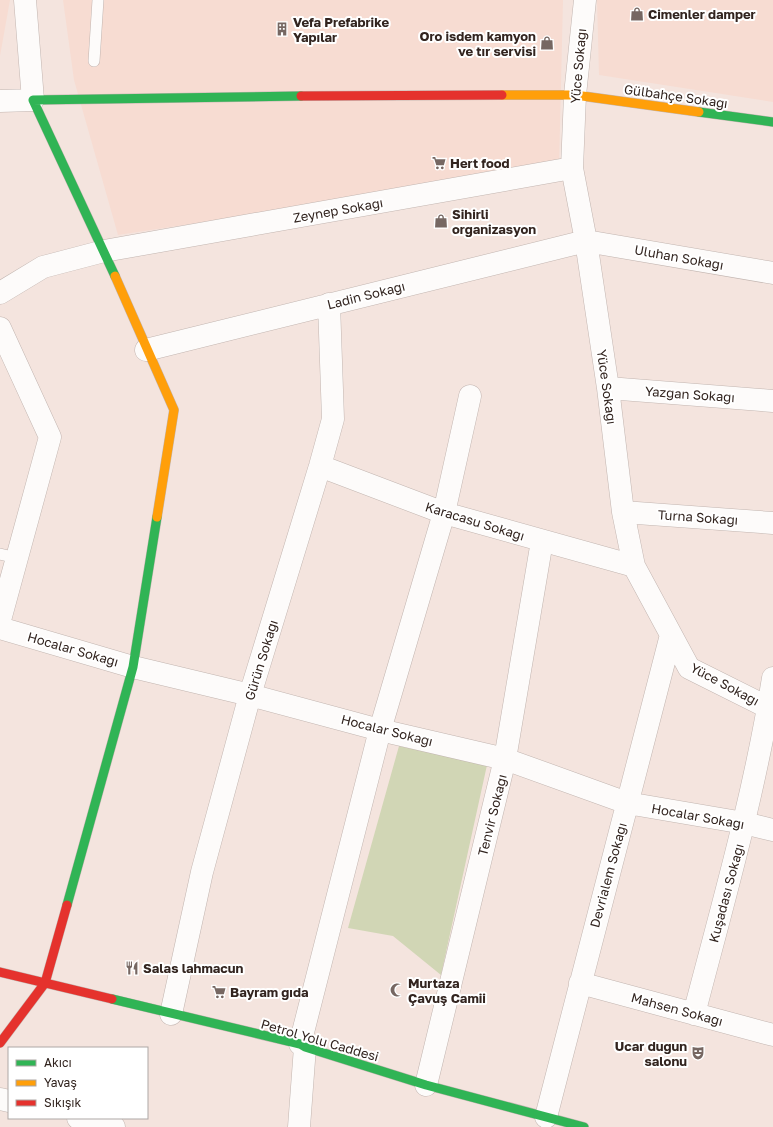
<svg xmlns="http://www.w3.org/2000/svg" width="773" height="1127" viewBox="0 0 773 1127" font-family="'Golos Text',sans-serif">
  <rect width="100%" height="100%" fill="#f4e4de"/>
  <path fill="#f7dcd2" d="M0,0H10L0,56Z
    M63,0H563L559,168L118,235L74,80Z
    M597,0H773V102L599,75Z"/>
  <path fill="#d1d6b5" d="M399,746L487,765L441,975L393,936L348,928Z"/>
  <g fill="none" stroke-linecap="round" stroke-linejoin="round">
    <g stroke="#c2b5b0" stroke-width="12">
      <path id="lane" d="M94,61L98,0
        M0,554L17,558"/>
    </g>
    <g stroke="#c2b5b0" stroke-width="23">
      <path id="street" d="M585,0L575,95L572,168L586,241L608,388L623,512L634,566L689,668L773,710
        M0,101L33,100L25,0
        M0,293L43,267L104,251L572,168
        M0,328L50,437L0,620
        M146,350L586,241L773,273
        M608,388L773,401
        M320,466L444,513L634,566
        M623,512L773,523
        M0,628L133,667L250,695L380,730L505,759L627,803L744,823L773,830
        M580,983L773,1035
        M171,1014L202,872L250,695L320,466L333,419L329,304
        M694,1014C723,903 755,792 773,678
        M300,1044L380,730L444,513L470,396
        M426,1085L505,759L542,541
        M0,1099L9,1101
        M546,1117L671,635
        M78,1118L114,1127
        M299,1127L305,1047"/>
    </g>
    <g stroke="#c2b5b0" stroke-width="10">
      <path id="fast" d="M699,112L773,122
        M115,276L33,100L301,96
        M67,905L133,667L157,517
        M112,999L300,1044L305,1047L426,1085L584,1127"/>
    </g>
    <g stroke="#c2b5b0" stroke-width="10">
      <path id="slow" d="M502,95H575L699,112
        M115,276L174,410L157,517"/>
    </g>
    <g stroke="#c2b5b0" stroke-width="10">
      <path id="jam" d="M301,96L502,95
        M0,972L112,999
        M0,1043L45,983L67,905"/>
    </g>
    <use href="#lane" stroke="#fdfbfa" stroke-width="11"/>
    <use href="#street" stroke="#fdfbfa" stroke-width="22"/>
    <use href="#fast" stroke="#30b455" stroke-width="9"/>
    <use href="#slow" stroke="#ff9f0a" stroke-width="9"/>
    <use href="#jam" stroke="#e5322d" stroke-width="9"/>
  </g>
  <defs>
    <g id="shop-bare" transform="scale(1.08)"><path d="M-5-2.5h2.3a2.7 3.5 0 0 1 5.4 0H5L5.5 6h-11ZM-1.5-2.5h3a1.5 2.3 0 0 0-3 0Z" fill="#766762" stroke="#fff" stroke-width="2.5" paint-order="stroke"/></g>
    <g id="building-bare" transform="scale(1.08)"><path d="M-4-6H4V6H1V3H-1V6H-4ZM-2.5-4.3h1.7v1.8h-1.7ZM.8-4.3h1.7v1.8H.8ZM-2.5-1h1.7V.8h-1.7ZM.8-1h1.7V.8H.8Z" fill="#766762" stroke="#fff" stroke-width="2.5" paint-order="stroke"/></g>
    <g id="supermarket-bare" transform="scale(1.08)"><path d="M-6-5.5h2.5l.6 2H6L4.5 2H-2.5L-4.4-4H-6ZM-1.5 3.2a1.3 1.3 0 1 0 .1 0ZM3 3.2a1.3 1.3 0 1 0 .1 0Z" fill="#766762" stroke="#fff" stroke-width="2.5" paint-order="stroke"/></g>
    <g id="restaurant-bare" transform="scale(1.08)"><path d="M-5-6h1v4h1v-4h1v4h1v-4h1v5L-1.5 .5V6h-2V.5L-5-1ZM5-6V6H3V1.5H1.5Q1.5-4 5-6Z" fill="#766762" stroke="#fff" stroke-width="2.5" paint-order="stroke"/></g>
    <g id="mosque-bare" transform="scale(1.08)"><path d="M3.5-4.9A6 6 0 1 0 3.5 4.9A5 5 0 1 1 3.5-4.9Z" fill="#766762" stroke="#fff" stroke-width="2.5" paint-order="stroke"/></g>
    <g id="theatre-bare" transform="scale(1.08)"><path d="M-5-5.5Q0-4 5-5.5V0Q5 5 0 6Q-5 5-5 0ZM-3.3-2.5H-1v1.5H-3.3ZM1-2.5H3.3v1.5H1ZM-2.8 1Q0 5.5 2.8 1Z" fill="#766762" stroke="#fff" stroke-width="2.5" paint-order="stroke"/></g>
  </defs>
  <g fill-rule="evenodd">
    <use href="#shop-bare" x="637" y="14"/>
    <use href="#building-bare" x="282" y="29"/>
    <use href="#shop-bare" x="547" y="43"/>
    <use href="#supermarket-bare" x="439" y="163"/>
    <use href="#shop-bare" x="441" y="221"/>
    <use href="#restaurant-bare" x="132" y="968"/>
    <use href="#mosque-bare" x="397" y="990"/>
    <use href="#supermarket-bare" x="219" y="992"/>
    <use href="#theatre-bare" x="698" y="1053"/>
  </g>
  <g text-anchor="middle" dominant-baseline="central" stroke-width="4" stroke-linejoin="round" paint-order="stroke">
    <g font-size="13" font-weight="bold" fill="#32241f" stroke="#fff" text-anchor="start">
      <text x="648" y="14">Cimenler damper</text>
      <text x="293" y="22">Vefa Prefabrike<tspan x="293" dy="15">Yapılar</tspan></text>
      <text x="536" y="36" text-anchor="end">Oro isdem kamyon<tspan x="536" dy="15">ve tır servisi</tspan></text>
      <text x="450" y="163">Hert food</text>
      <text x="452" y="214">Sihirli<tspan x="452" dy="15">organizasyon</tspan></text>
      <text x="143" y="968">Salas lahmacun</text>
      <text x="408" y="983">Murtaza<tspan x="408" dy="15">Çavuş Camii</tspan></text>
      <text x="230" y="992">Bayram gıda</text>
      <text x="687" y="1046" text-anchor="end">Ucar dugun<tspan x="687" dy="15">salonu</tspan></text>
    </g>
    <g font-size="13" fill="#32241f" stroke="#fff">
      <text transform="translate(578 66) rotate(-85)">Yüce Sokağı</text>
      <text transform="translate(676 96) rotate(8)">Gülbahçe Sokağı</text>
      <text transform="translate(338 210) rotate(-10)">Zeynep Sokağı</text>
      <text transform="translate(679 257) rotate(10)">Uluhan Sokağı</text>
      <text transform="translate(366 295) rotate(-14)">Ladin Sokağı</text>
      <text transform="translate(607 387) rotate(82)">Yüce Sokağı</text>
      <text transform="translate(690 394) rotate(4)">Yazgan Sokağı</text>
      <text transform="translate(698 517) rotate(4)">Turna Sokağı</text>
      <text transform="translate(475 521) rotate(17)">Karacasu Sokağı</text>
      <text transform="translate(73 649) rotate(16)">Hocalar Sokağı</text>
      <text transform="translate(261 660) rotate(-73)">Gürün Sokağı</text>
      <text transform="translate(725 684) rotate(28)">Yüce Sokağı</text>
      <text transform="translate(387 730) rotate(14)">Hocalar Sokağı</text>
      <text transform="translate(492 815) rotate(-76)">Tenvir Sokağı</text>
      <text transform="translate(698 816) rotate(10)">Hocalar Sokağı</text>
      <text transform="translate(608 875) rotate(-75)">Devrialem Sokağı</text>
      <text transform="translate(726 893) rotate(-75)">Kuşadası Sokağı</text>
      <text transform="translate(677 1009) rotate(15)">Mahsen Sokağı</text>
      <text transform="translate(320 1040) rotate(16)">Petrol Yolu Caddesi</text>
    </g>
  </g>
  <rect x="8" y="1047" width="140" height="72" fill="#ffffff" stroke="#ada7a5"/>
  <rect x="16" y="1060" width="20" height="6" fill="#30b455" stroke="#ada7a5"/>
  <text x="44" y="1067" font-size="12" fill="#32241f">Akıcı</text>
  <rect x="16" y="1080" width="20" height="6" fill="#ff9f0a" stroke="#ada7a5"/>
  <text x="44" y="1087" font-size="12" fill="#32241f">Yavaş</text>
  <rect x="16" y="1100" width="20" height="6" fill="#e5322d" stroke="#ada7a5"/>
  <text x="44" y="1107" font-size="12" fill="#32241f">Sıkışık</text>
</svg>
